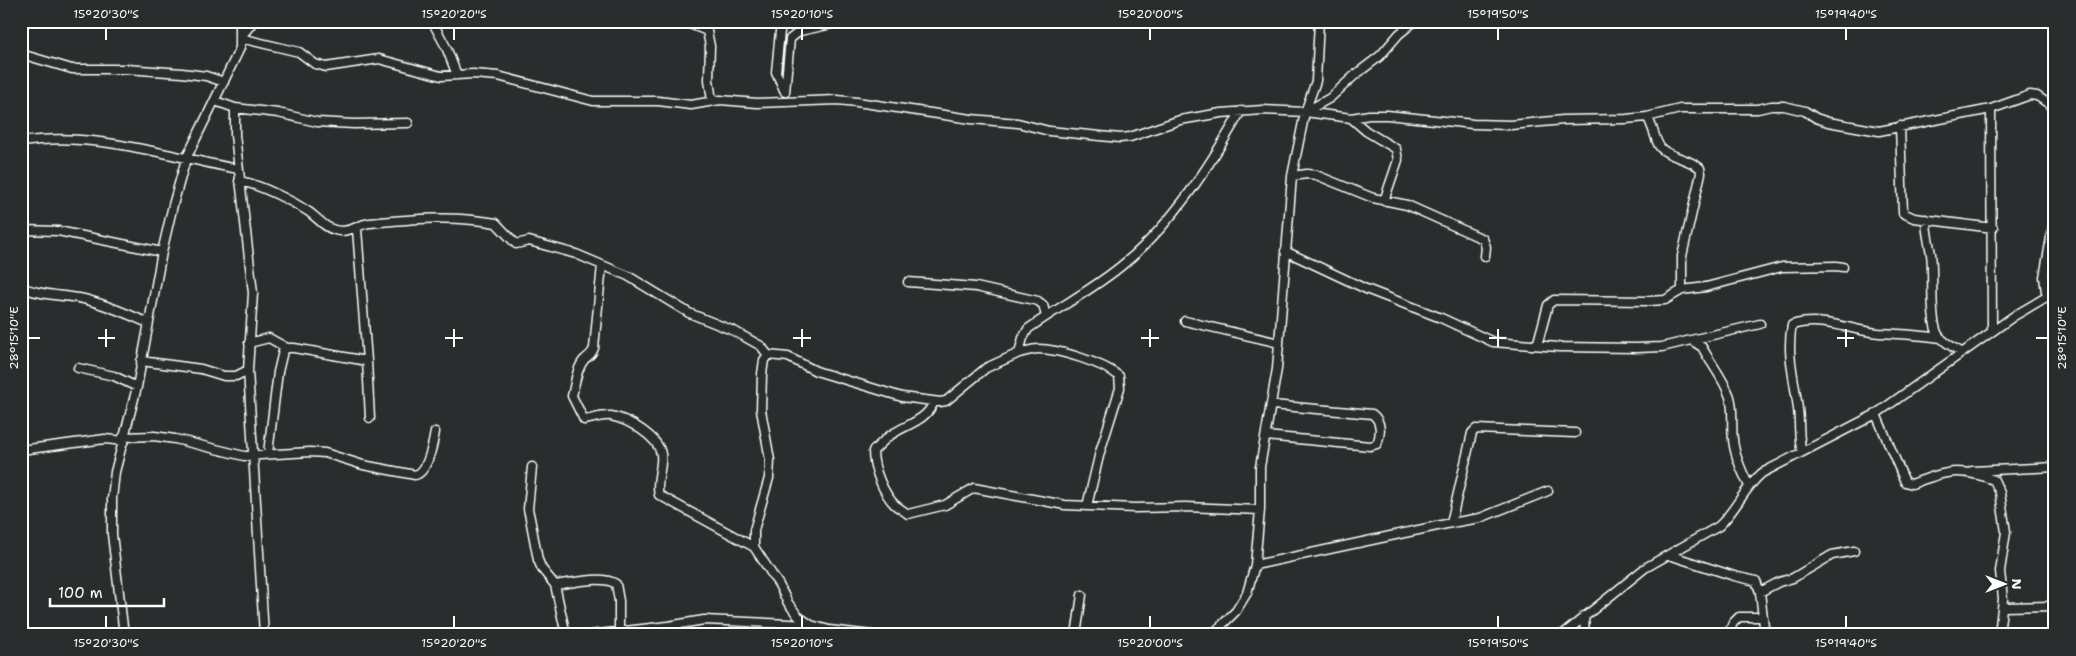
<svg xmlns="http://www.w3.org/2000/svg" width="2076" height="656" viewBox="0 0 2076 656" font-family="'Shantell Sans',sans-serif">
  <rect width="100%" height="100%" fill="#2a2d2e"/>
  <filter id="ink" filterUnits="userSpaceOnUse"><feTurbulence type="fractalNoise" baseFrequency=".02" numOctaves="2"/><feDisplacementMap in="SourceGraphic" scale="10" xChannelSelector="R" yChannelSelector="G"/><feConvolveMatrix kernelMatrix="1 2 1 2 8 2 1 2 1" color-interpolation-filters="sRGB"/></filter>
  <g filter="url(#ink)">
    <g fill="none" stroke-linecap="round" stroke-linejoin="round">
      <g stroke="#fff" stroke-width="11">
        <path id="minor" d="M432,21L446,47L457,75
          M682,21L707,31
          M705,21L710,46L709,80L712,101
          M781,21L776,72L784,90
          M240,38L299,52L315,64L326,67L379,59L441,76L473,74L498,76L593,101H658L691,105L720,100L757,103L837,100L857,102L971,119L1018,123L1049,131L1120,138L1130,137L1180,120L1221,113L1263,110L1305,112L1351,118L1369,115H1387L1473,124L1511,125L1563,120L1626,119L1647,117L1680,109H1758L1771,106H1784L1805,111L1816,118L1828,122L1879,131L1991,109L2030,95L2037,96L2055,108
          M240,38L254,21
          M21,54L72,69H126L182,73L206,76L224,82
          M785,92L790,39L800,31L846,21
          M215,101L235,108V135L253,293L248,370L264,635
          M235,108L278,113L317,122L354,124L408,123
          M1991,109L1992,331
          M1305,112L1330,98L1355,75L1380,56L1399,34L1415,21
          M1351,118L1366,131L1396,149L1398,160L1384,201
          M1900,126L1903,213L1914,218L1993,228
          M21,142C94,131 167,156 238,169
          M1292,176L1307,174L1316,175L1373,198L1407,205L1483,239L1486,247L1485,256
          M239,181C259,184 292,201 309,212C320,220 326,230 341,231C352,231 360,224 370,223C411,219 455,215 496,223L516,244L529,241L576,254L628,276L689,313L734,331L761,346L768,355L788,357L816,371L902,397L940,402L946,401L986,368L1019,353L1023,338L1028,329C1060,306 1096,288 1126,262C1174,222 1210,165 1241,111
          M2055,215L2044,277L2046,292L2055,304
          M1926,219C1926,232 1929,242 1931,254C1934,272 1929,323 1939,336C1945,343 1954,348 1961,352
          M21,230L58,231L162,252
          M1285,251L1366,289L1441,318L1493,342L1559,347L1636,348L1662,347L1691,340L1702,347C1711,364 1724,379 1730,397C1734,411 1731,424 1733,439C1734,455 1742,472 1749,486
          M602,265L594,348C592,355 589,355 584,360C576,369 575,385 572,396L584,420C592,419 603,415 611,416C627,419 658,436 661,454C663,468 655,481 659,495L754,547
          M908,282L976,287L1038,301L1043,305L1046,316
          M21,287C39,295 60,295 79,298C103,303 126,313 148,323
          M1682,290L1706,287L1782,267L1836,266L1843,267
          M1185,321L1279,343
          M1691,340L1760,324
          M249,343L269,338L287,348
          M1534,345L1538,342L1548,305L1554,300L1649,301L1665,300L1682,290V256L1701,173L1700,168C1689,159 1674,158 1663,150C1655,145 1654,126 1647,117
          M1019,353C1025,352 1032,349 1038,349C1059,349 1103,363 1119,376L1120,388L1100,452L1087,506
          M768,355L764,360L762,374L761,410L770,460L769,478L754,530V547L779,585L788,603L798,616L811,625
          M141,361L201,369L224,376H236L248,370
          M367,361L370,418
          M78,368L114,376L137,387
          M934,402C926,420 910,423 894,433C886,437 880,445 873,451C873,468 883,493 895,505C899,508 904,511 908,514L945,505L974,488L1065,505L1135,508L1186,507L1260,510
          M1876,414L1905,482L1912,484C1945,471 1959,467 1994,480L2000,493L2006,532L2000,571L2003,599L1999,635
          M1266,436L1370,446L1377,444C1381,434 1382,421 1372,414L1272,405
          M123,437L154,436L175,439L244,456L310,452L325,453L363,465L415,475C428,472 433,443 435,432
          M21,450L105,439L124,441
          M1802,452C1798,438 1800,424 1798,409C1795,381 1786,354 1792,325C1821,316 1850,330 1879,333C1900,334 1920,335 1941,338
          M268,453L278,372L283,351L287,348H294L367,361L357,229
          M532,467L528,509L530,518L538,560L542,569L555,585L566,635
          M1972,471L2055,467
          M1451,523L1472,433L1476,429L1575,433
          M1669,555L1734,576L1756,581L1760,592L1765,635
          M1255,565L1451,523L1480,518L1548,491
          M555,585C570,583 603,575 616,584L619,601V630
          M1760,592L1779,582L1793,578L1832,555L1854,551
          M2003,607L2055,606
          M1584,616L1585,635
          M124,635L112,534V499L115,472L137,387L162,252L173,205L186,159L240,48V21
          M590,635L668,626L704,620L811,625L829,630L872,635
          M1076,635L1082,595
          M1212,635L1236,611L1247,593L1255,565L1260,510V467L1277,369L1292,176L1305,112L1316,81L1319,21
          M1562,635L1645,568L1719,526C1736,510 1744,488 1762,473L1876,414L2014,316L2055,292
          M1728,635L1733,623L1739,617H1763"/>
      </g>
      <use href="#minor" stroke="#2a2d2e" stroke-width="8"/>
    </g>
  </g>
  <path fill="none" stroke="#fff" stroke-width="2" d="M106,28V40M454,28V40M802,28V40M1150,28V40M1498,28V40M1846,28V40M106,329V347M454,329V347M802,329V347M1150,329V347M1498,329V347M1846,329V347M28,338H40M98,338H115M445,338H463M793,338H811M1141,338H1159M1489,338H1506M1837,338H1854M2036,338H2048M106,616V628M454,616V628M802,616V628M1150,616V628M1498,616V628M1846,616V628"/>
  <rect width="2076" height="656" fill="none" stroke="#2a2d2e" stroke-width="55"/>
  <g transform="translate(2004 584) rotate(90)" stroke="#2a2d2e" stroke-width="4" paint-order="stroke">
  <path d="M0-4L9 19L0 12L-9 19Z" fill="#ffffff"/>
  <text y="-8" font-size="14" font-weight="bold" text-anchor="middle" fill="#ffffff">N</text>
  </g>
  <path d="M50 598v8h114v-8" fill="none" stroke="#ffffff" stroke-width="2.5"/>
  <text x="58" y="598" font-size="15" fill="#ffffff" stroke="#2a2d2e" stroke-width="4" paint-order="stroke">100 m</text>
  <rect x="28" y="28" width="2020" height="600" fill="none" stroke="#fff" stroke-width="2"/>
  <g font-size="12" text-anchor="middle" fill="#fff">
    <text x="106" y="18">15°20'30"S</text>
    <text x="454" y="18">15°20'20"S</text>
    <text x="802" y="18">15°20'10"S</text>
    <text x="1150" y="18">15°20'00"S</text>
    <text x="1498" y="18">15°19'50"S</text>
    <text x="1846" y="18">15°19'40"S</text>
    <text transform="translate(2062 338) rotate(-90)" y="4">28°15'10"E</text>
    <text transform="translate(14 338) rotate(-90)" y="4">28°15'10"E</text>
    <text x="106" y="647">15°20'30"S</text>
    <text x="454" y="647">15°20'20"S</text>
    <text x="802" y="647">15°20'10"S</text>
    <text x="1150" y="647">15°20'00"S</text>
    <text x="1498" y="647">15°19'50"S</text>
    <text x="1846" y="647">15°19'40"S</text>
  </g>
</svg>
